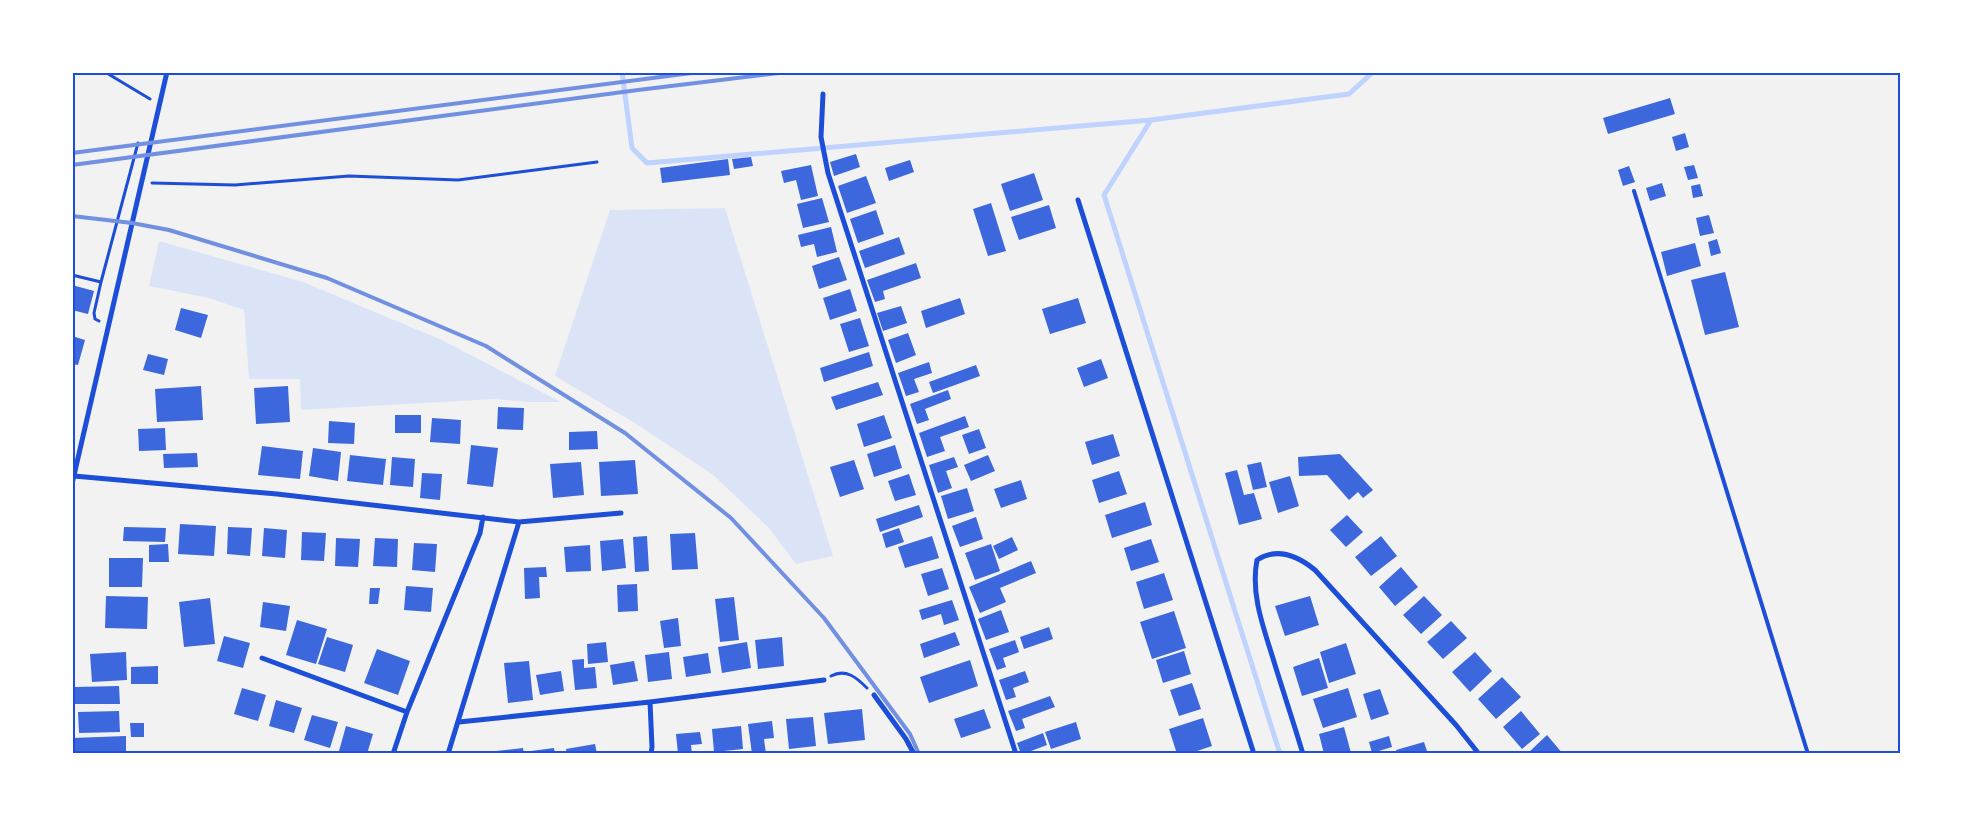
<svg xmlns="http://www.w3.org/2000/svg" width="1973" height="826" viewBox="0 0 1973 826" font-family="'Noto Sans',sans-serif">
  <rect width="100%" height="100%" fill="#f2f2f2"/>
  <path fill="#dbe4f7" d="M725,208L833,556L796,564L768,527L712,474L638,425L555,376L610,210Z
    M159,241L303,282L442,340L561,402H528L494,399L301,410L300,379H249L244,310L209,298L149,286Z"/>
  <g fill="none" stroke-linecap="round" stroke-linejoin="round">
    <path stroke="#bfd3fe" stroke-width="5" d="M622,72L632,148L647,163L1151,120
      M1280,754L1104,195L1151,120L1349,94L1373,72"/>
  </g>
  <path fill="#3d67dc" d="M1670,98L1675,114L1608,134L1603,118Z
    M1685,133L1689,147L1676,151L1672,137Z
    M856,154L860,167L834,176L830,162Z
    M751,157L753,166L734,169L732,159Z
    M728,159L730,175L662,183L660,168Z
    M910,160L914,172L889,181L885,168Z
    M811,165L818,196L801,200L796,180L784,183L781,171Z
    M1694,165L1698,178L1688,180L1684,167Z
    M1629,166L1635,182L1623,186L1618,170Z
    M1034,173L1043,200L1010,211L1001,184Z
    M866,176L876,203L847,213L838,186Z
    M1662,183L1666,196L1650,201L1646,188Z
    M1700,184L1703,196L1693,198L1691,186Z
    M822,198L829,222L803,228L797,204Z
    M991,203L1006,251L988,256L973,209Z
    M1049,205L1056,228L1019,240L1011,217Z
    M876,210L884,234L858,243L850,219Z
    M1709,215L1714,233L1700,236L1696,218Z
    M831,227L837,252L817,257L814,244L801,247L798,235Z
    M899,237L905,254L865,268L859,251Z
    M1717,239L1721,253L1711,256L1708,242Z
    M1695,243L1701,266L1667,276L1661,252Z
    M839,257L847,280L819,289L812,266Z
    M916,263L921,278L883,291L885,299L875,302L867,280Z
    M1725,272L1739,327L1705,335L1691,280Z
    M72,285L94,291L88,314L72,310Z
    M850,289L857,311L830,320L823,298Z
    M960,298L965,314L926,328L921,311Z
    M1078,298L1086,323L1050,334L1042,309Z
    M901,306L907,323L883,331L877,313Z
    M181,308L208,315L201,338L175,330Z
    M860,318L869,346L849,352L840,324Z
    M908,333L916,355L896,363L888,340Z
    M72,336L85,340L78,365L72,364Z
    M869,352L873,366L824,382L820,368Z
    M148,354L168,359L164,375L143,370Z
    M1101,359L1108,378L1084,387L1077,368Z
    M929,362L932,373L914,379L919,392L906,396L898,373Z
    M976,365L980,376L933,393L929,382Z
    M878,382L883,395L836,410L831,397Z
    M201,386L203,420L157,422L155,389Z
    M288,386L290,422L256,424L254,388Z
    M948,390L951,399L925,409L929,420L917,424L910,404Z
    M498,407L524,408L523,430L497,429Z
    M395,415H421V433H395Z
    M884,415L892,438L864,447L857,424Z
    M965,416L969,427L940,437L945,451L927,457L919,433Z
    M432,418L461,420L460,444L430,442Z
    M329,421L355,423L354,444L328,443Z
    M165,428L166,450L139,451L138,429Z
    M979,429L986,448L969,454L962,435Z
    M597,431L598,449L569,450V432Z
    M1113,434L1120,456L1092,465L1085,442Z
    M471,445L498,448L493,487L467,484Z
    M895,445L902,468L874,477L867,454Z
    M262,446L303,451L300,479L258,475Z
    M313,448L341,452L338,481L309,476Z
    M197,453L198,467L164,468L163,454Z
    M1340,454L1373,490L1363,498L1358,492L1349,500L1327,475L1299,476L1298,457Z
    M350,455L386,459L383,485L347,481Z
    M988,455L995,471L971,481L964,465Z
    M392,457L415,459L413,487L390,485Z
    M954,457L958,467L946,471L952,488L938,493L929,465Z
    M635,460L638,494L601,496L599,462Z
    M854,460L864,489L840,497L830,467Z
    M581,462L584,495L553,498L550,464Z
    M1261,462L1267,487L1253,490L1247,465Z
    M1237,470L1244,495L1254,493L1262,519L1239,525L1225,473Z
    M1119,471L1127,494L1099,503L1092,480Z
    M422,473L442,474L440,500L420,498Z
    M909,474L916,495L895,501L888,481Z
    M1290,476L1299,506L1278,513L1269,482Z
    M1021,480L1027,499L1001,508L994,489Z
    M967,488L974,511L948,519L941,496Z
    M1145,502L1152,525L1112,538L1105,515Z
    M919,505L923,517L880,532L876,519Z
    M1347,515L1363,532L1346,547L1330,530Z
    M976,517L983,539L960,547L952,526Z
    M180,524L216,526L214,556L178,554Z
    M124,527L166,528L165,542L123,541Z
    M228,527L252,528L250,556L227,554Z
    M264,528L287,530L285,558L262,556Z
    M899,528L904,542L886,548L882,534Z
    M302,532L326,533L324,561L301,560Z
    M695,533L698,569L672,570L670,534Z
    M647,536L649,571L635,572L633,537Z
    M932,536L939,558L905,568L898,547Z
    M1381,536L1397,556L1371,576L1355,557Z
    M1012,537L1018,550L999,559L993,546Z
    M336,538L360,539L358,567L335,566Z
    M375,538L398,539L397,567L373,566Z
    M623,539L626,568L602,571L600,541Z
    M1151,539L1159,562L1131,571L1124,548Z
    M414,543L437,544L435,572L412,570Z
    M168,544L169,562H149V545Z
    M991,544L1000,571L975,580L965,553Z
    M590,545L591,571L566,572L564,547Z
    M109,558H143L142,587H109Z
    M1031,561L1036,573L1000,588L1006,602L980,613L969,587Z
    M546,567L547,577H539L540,598L525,599L524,568Z
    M1401,567L1418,587L1395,606L1379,587Z
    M942,568L949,589L928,596L921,574Z
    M1164,573L1173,600L1144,609L1136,582Z
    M637,584L638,611L618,612L617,585Z
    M406,586L433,588L431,612L404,610Z
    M370,588H380L378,604H369Z
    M106,596L148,597L147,629L105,628Z
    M1310,596L1319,625L1285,636L1275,606Z
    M1424,596L1442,615L1421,634L1403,615Z
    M734,597L739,640L720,642L715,599Z
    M210,598L215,644L184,647L179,602Z
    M952,600L959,620L944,625L941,614L922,620L919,610Z
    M263,602L290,606L286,631L260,627Z
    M1001,610L1009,632L986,640L978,619Z
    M1174,611L1186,648L1152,659L1140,622Z
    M678,618L681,646L664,648L660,621Z
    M297,620L327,629L316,664L286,655Z
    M1451,621L1467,638L1443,659L1427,642Z
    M1049,627L1053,639L1024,649L1020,637Z
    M955,632L960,645L924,658L920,644Z
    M224,636L250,643L243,668L217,661Z
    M327,637L353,645L345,672L318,664Z
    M782,637L784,666L758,669L755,640Z
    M1015,640L1019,652L1003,658L1006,667L997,670L989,649Z
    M606,642L608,662L588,664L587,644Z
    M747,642L751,668L722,673L718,647Z
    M1346,643L1356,674L1329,683L1320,652Z
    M377,649L410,661L398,695L364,683Z
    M1184,651L1191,674L1163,683L1156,660Z
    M126,652L127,680L92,682L90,654Z
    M669,652L672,679L648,682L645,655Z
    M1475,652L1492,671L1470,692L1452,672Z
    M708,653L711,673L686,677L683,657Z
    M1319,658L1328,688L1302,696L1293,667Z
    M584,659V668L595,667L597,688L575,690L572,660Z
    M970,660L978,686L929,703L920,677Z
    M529,661L533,700L508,703L504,663Z
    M634,661L638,681L613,685L610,665Z
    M158,666V684H131V667Z
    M561,671L564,691L540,695L536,675Z
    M1025,671L1029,682L1013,688L1016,697L1006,700L999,680Z
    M1502,677L1521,697L1496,719L1478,699Z
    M1192,683L1201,709L1179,716L1170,690Z
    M119,686L120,704H75V687Z
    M242,688L266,695L258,721L234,714Z
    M1348,688L1357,717L1323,728L1313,699Z
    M1380,689L1389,714L1371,720L1363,694Z
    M1050,696L1055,707L1022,719L1025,728L1016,731L1008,711Z
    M276,700L302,708L294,733L269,726Z
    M862,709L865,740L828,744L824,713Z
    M984,709L991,728L961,738L954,719Z
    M119,711L120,732L79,733L78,712Z
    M1521,711L1540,734L1522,749L1503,727Z
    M312,715L338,722L330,748L304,740Z
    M813,717L816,746L789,749L786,719Z
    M1203,718L1212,746L1188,754H1177L1169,729Z
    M772,721L774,738L764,739L766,754H752L748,724Z
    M1076,722L1081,739L1051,749L1045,732Z
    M130,723H144V737H131Z
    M346,726L373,734L367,754H347L339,751Z
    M741,726L743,749L714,752L712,729Z
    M1344,727L1351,753L1324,754L1319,734Z
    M700,732L702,744L691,745L692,754H678L676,734Z
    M1043,733L1047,745L1031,751L1032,754H1021L1017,743Z
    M1547,735L1563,754H1527Z
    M126,736V752L72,754V738Z
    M1389,736L1392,747L1372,753L1369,742Z
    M1424,742L1428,754H1397L1396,750Z
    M595,744L597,754H567L566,749Z
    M523,748L524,754H497L496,751Z
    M554,748L555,754H531V751Z"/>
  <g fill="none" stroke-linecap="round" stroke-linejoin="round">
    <path stroke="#1d4ed8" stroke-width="3" d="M105,72L150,99
      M152,183L235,185L349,176L458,180L597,162
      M72,275L101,282L94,313L95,319L99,321
      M101,282L138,143
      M831,676C846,668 857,678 867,688"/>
    <path stroke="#1d4ed8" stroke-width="4" d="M1634,191L1808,754"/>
    <path stroke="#1d4ed8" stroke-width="5" d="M823,94L821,137L828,173L1016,754
      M1078,200L1254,754
      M74,476L277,494L519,522L621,513
      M72,484L167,72
      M262,658L407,712
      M874,695L906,739L914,754
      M650,702L652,747L651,754
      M459,722L650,702L824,680
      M393,754L407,712L480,533L483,517
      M448,754L519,522
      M1303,754C1294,724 1284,694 1275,665C1265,631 1250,596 1257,560C1277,547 1298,556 1315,570L1456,725L1479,754"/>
    <path stroke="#7290e2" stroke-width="4" d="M72,153L699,72
      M72,165L638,90L787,72
      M72,216L132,223L169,230L327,278L486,346L625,433L731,518L824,618L910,734L919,754"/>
  </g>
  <rect width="1973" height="826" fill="none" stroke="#ffffff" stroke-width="148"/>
  <rect x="74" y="74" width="1825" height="678" fill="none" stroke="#1d4ed8" stroke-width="2"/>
</svg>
